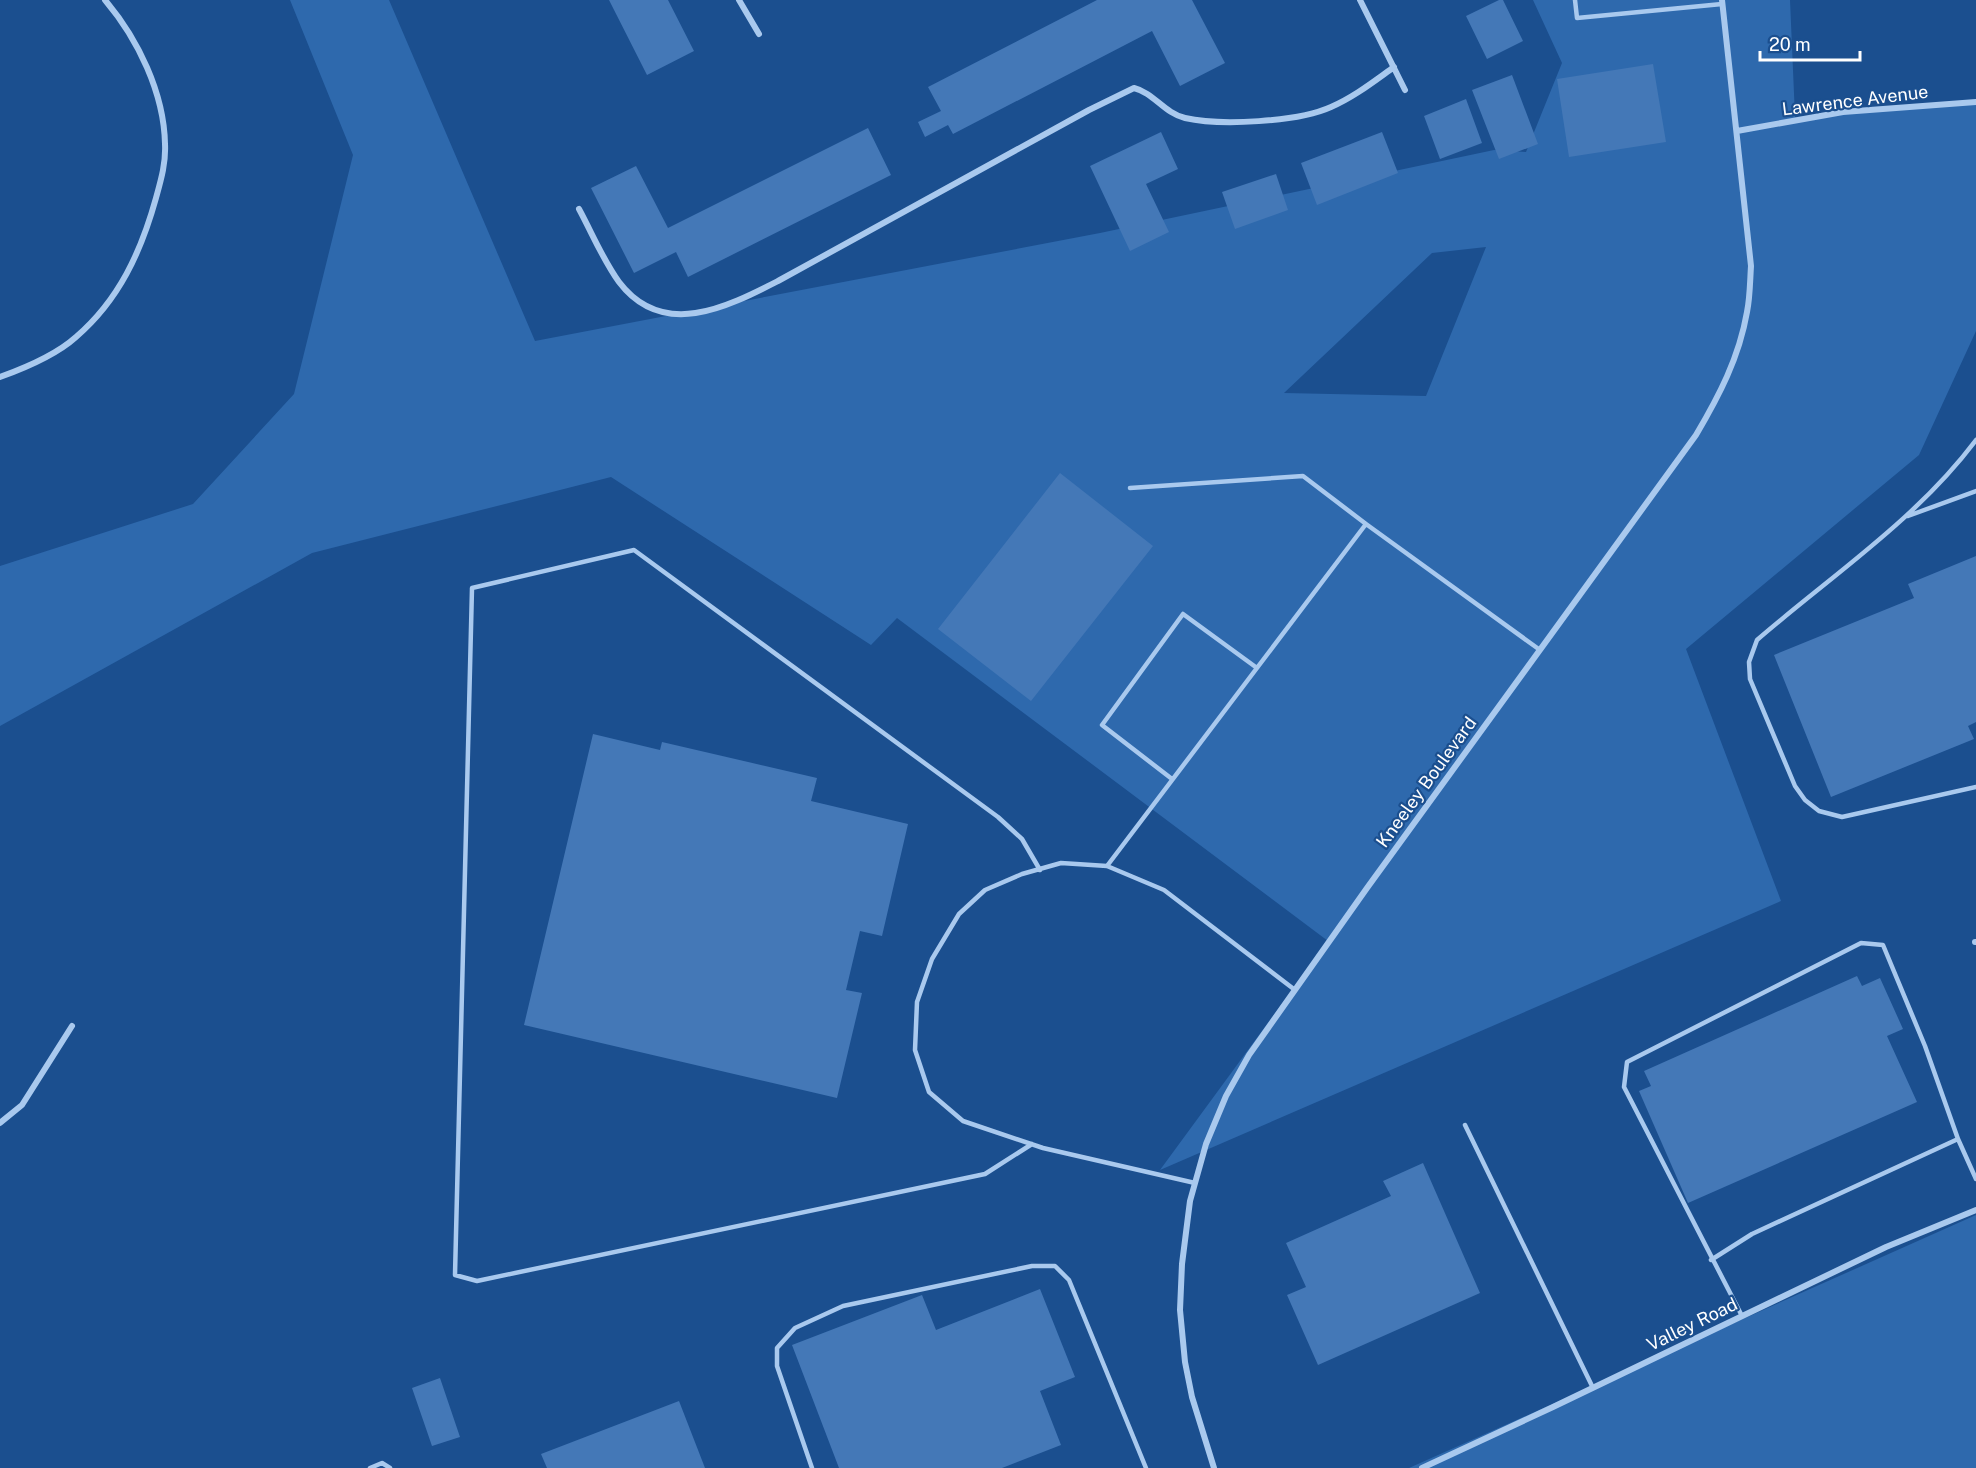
<svg xmlns="http://www.w3.org/2000/svg" width="1976" height="1468" viewBox="0 0 1976 1468" font-family="'Public Sans',sans-serif">
  <rect width="100%" height="100%" fill="#1b4f8f"/>
  <path fill="#2e69ad" fill-rule="evenodd" d="M290,0H389L535,341L1100,233L1494,150L1526,152L1562,63L1533,0H1790L1795,117L1976,104V331L1919,455L1686,649L1781,901L1160,1170L1328,941L897,618L871,645L611,477L312,553L0,726V566L193,504L294,394L353,155ZM1486,247L1426,396L1284,393L1432,253Z
    M1976,1215V1468H1409Z"/>
  <path fill="#4478b7" d="M609,0H668L694,51L647,75Z
    M1097,0H1192L1225,63L1180,86L1152,31L953,134L948,125L925,137L918,122L941,111L928,87Z
    M1499,0H1503L1523,41L1487,59L1466,16Z
    M1653,64L1666,142L1569,157L1557,79Z
    M1512,75L1538,144L1499,159L1472,90Z
    M1466,99L1482,143L1440,159L1424,116Z
    M868,128L891,175L688,277L676,252L634,273L591,188L636,166L668,228Z
    M1161,132L1178,169L1146,184L1169,232L1130,251L1090,166Z
    M1382,132L1398,173L1317,205L1301,163Z
    M1276,174L1288,210L1235,229L1222,192Z
    M1060,473L1153,546L1031,701L938,629Z
    M1976,556V722L1968,726L1974,739L1831,797L1774,655L1914,598L1908,584Z
    M593,734L660,750L662,742L817,778L811,801L908,824L882,936L860,931L846,990L862,993L837,1098L524,1025Z
    M1857,976L1862,986L1880,978L1903,1029L1887,1036L1917,1102L1688,1203L1639,1091L1651,1086L1644,1071Z
    M1423,1163L1480,1293L1318,1365L1287,1295L1306,1287L1286,1243L1391,1196L1383,1181Z
    M1040,1289L1075,1377L1040,1391L1061,1445L1002,1468H839L792,1345L922,1295L936,1330Z
    M440,1378L460,1437L432,1446L412,1388Z
    M679,1401L705,1468H547L541,1454Z"/>
  <g fill="none" stroke-linecap="round" stroke-linejoin="round">
    <path stroke="#a9c9ee" stroke-width="4.5" d="M1575,0L1577,18L1722,4
      M1976,440C1916,520 1831,576 1757,640L1749,662L1750,679L1795,786L1805,800L1819,811L1842,817L1976,787
      M1130,488L1303,476L1366,524
      M1908,516L1976,491
      M1172,779L1102,725L1183,614L1257,668
      M1107,866L1366,524L1540,650
      M1465,1125L1593,1388
      M1032,1144L985,1174L477,1281L455,1275L472,588L634,550L998,817L1022,839L1040,870
      M1195,1183L1043,1148L963,1121L929,1092L915,1050L917,1002L932,959L959,914L985,890L1022,874L1061,863L1107,866L1164,890L1295,990
      M1711,1260L1752,1234L1958,1139L1976,1179
      M1742,1316L1624,1087L1627,1062L1861,943L1883,945L1925,1046L1958,1139
      M370,1468L382,1463L390,1468
      M812,1468L777,1366V1348L795,1328L843,1306L1032,1266H1055L1069,1280L1146,1468"/>
    <path stroke="#a9c9ee" stroke-width="6" d="M739,0L759,34
      M1360,0L1405,90
      M1737,131L1843,112L1976,102
      M579,209C592,233 603,260 619,282C663,340 727,307 778,281L1089,110L1134,88C1154,93 1164,113 1185,118C1220,126 1298,122 1331,107C1354,97 1373,82 1394,67
      M0,377C25,368 56,355 76,337C119,300 141,252 156,198C161,180 166,163 165,144C164,93 138,39 105,0
      M1975,942H1976
      M0,1123L22,1105L72,1026
      M1214,1468L1192,1397L1185,1362L1180,1310L1182,1264L1190,1201L1206,1144L1226,1096L1249,1055L1367,888L1696,435C1719,396 1739,358 1747,312C1750,298 1750,281 1751,266L1722,0
      M1422,1468L1553,1407L1886,1247L1976,1210"/>
  </g>
  <g text-anchor="middle" dominant-baseline="central" stroke-width="4.5" stroke-linejoin="round" paint-order="stroke">
    <g font-size="18" fill="#fff" stroke="#1b4f8f">
      <text transform="translate(1855 100) rotate(-7)">Lawrence Avenue</text>
      <text transform="translate(1426 782) rotate(-54)">Kneeley Boulevard</text>
      <text transform="translate(1692 1324) rotate(-26)">Valley Road</text>
    </g>
  </g>
  <path d="M1760 51v9h100v-9" fill="none" stroke="#ffffff" stroke-width="3"/>
  <text x="1769" y="51" font-size="18" fill="#ffffff" stroke="#1b4f8f" stroke-width="4.5" paint-order="stroke">20 m</text>
</svg>
